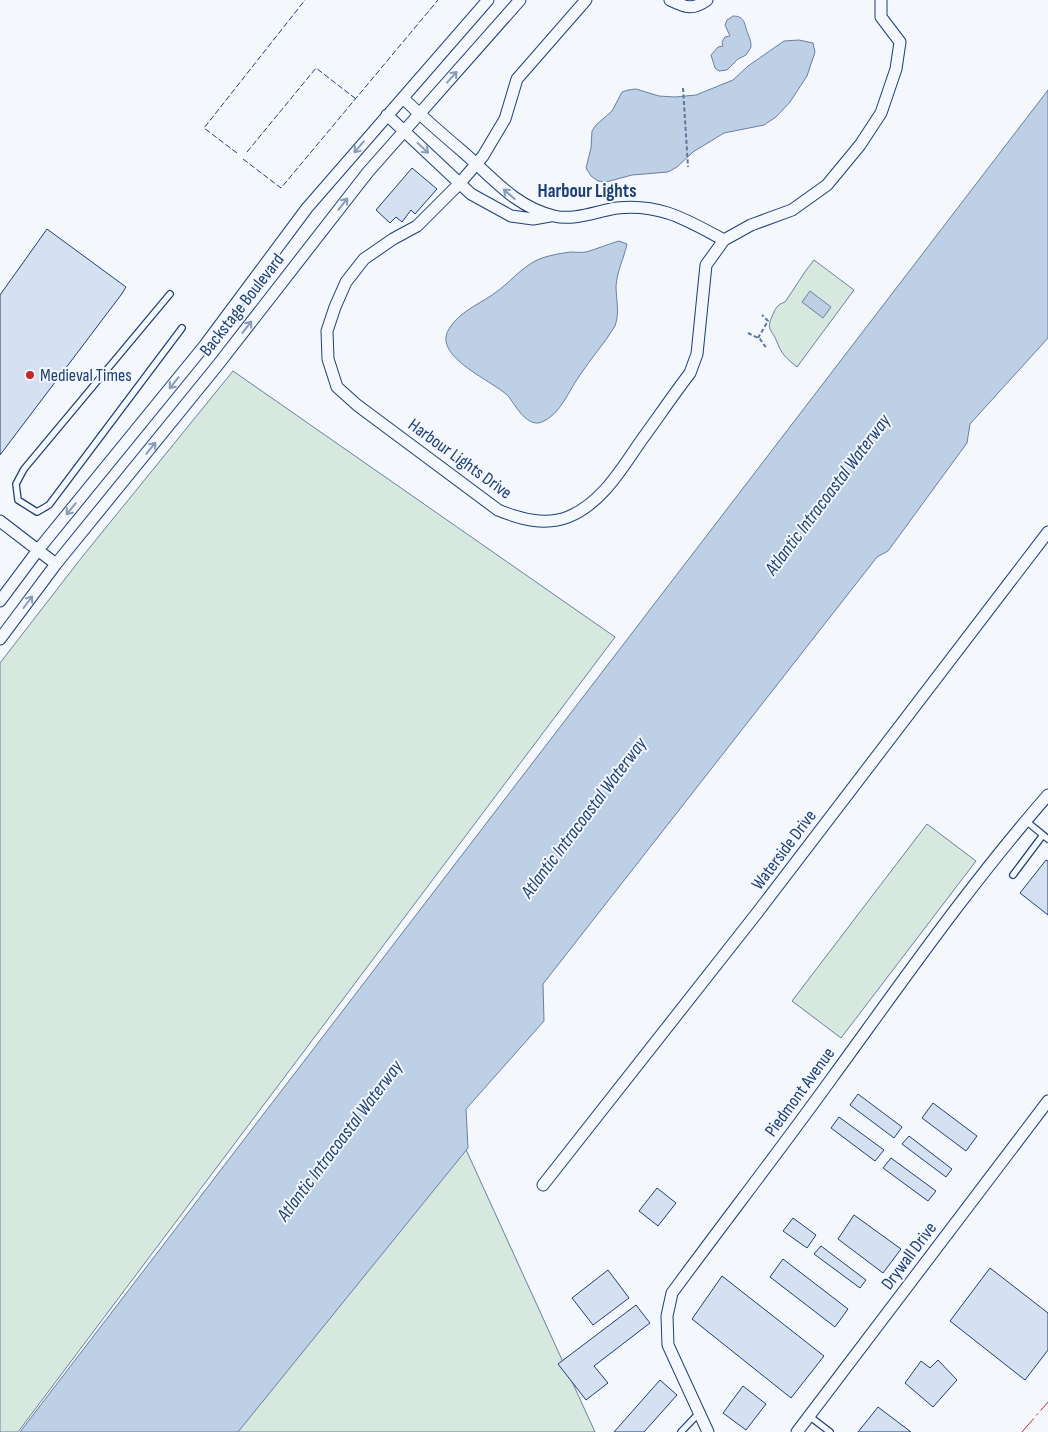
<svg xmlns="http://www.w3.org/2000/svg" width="1048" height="1432" viewBox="0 0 1048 1432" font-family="'Sofia Sans Condensed',sans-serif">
  <rect width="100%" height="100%" fill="#f4f7fb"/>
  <path fill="#d7e8df" stroke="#687fa3" d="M814,260L854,290L797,367C786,358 782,355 777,342C771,327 765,331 774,312C776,307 779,304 785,302C795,288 803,273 814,260Z
    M233,371L615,637L18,1432H0V663L82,557Z
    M927,824L976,861L841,1038L792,1001Z
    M463,1143L595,1432H233Z"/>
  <path fill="#bed0e5" stroke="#687fa3" d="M733,16C746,16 744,25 748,34C750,39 751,41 751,47L746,55L738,59L727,70L719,71L715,68L711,55L718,47L723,46L722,42L725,37L730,36L725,25L727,20Z
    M799,40L813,43L815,52L807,76L790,102L776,117L764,125L724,133L693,152L677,167L668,172L632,175L606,182L598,181L591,176L586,168L591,148L592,131L596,125L612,111L622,92L628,90L636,89L659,96L675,97L696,95L733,80L748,66L784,41Z
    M1048,90V338L970,424L967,443L888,551L877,557L543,984L544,1021L466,1109L468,1148L238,1432H20Z
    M619,241L627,244C624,258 617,271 616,286C616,300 620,312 615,326C605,343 591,358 580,375C569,390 561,414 542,422C528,428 516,407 509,397C496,382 431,357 449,329C460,310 483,303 499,290C513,279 525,264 542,258C551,255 562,253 571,252C576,252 582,253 586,252C597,249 608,244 619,241Z
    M810,291L831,307L823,318L802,302Z"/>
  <path fill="#d5e0f0" stroke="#1d3f73" d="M412,168L437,189L415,214L411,210L402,222L396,217L390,223L376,210Z
    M47,229L126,287L121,295L0,455V295Z
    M1046,860L1048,861V915L1020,893Z
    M858,1094L902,1127L894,1138L850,1105Z
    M933,1103L977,1136L966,1151L922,1118Z
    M839,1117L884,1150L875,1161L831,1128Z
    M909,1136L952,1169L946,1177L902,1144Z
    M891,1158L936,1191L928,1201L883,1168Z
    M657,1188L676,1203L658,1226L639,1211Z
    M854,1215L901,1249L883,1273L838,1239Z
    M793,1218L816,1235L807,1248L783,1231Z
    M821,1246L866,1280L860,1288L814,1254Z
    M783,1259L848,1309L835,1327L770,1277Z
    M990,1268L1048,1313V1350L1025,1380L950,1321Z
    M608,1270L629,1298L593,1325L572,1298Z
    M722,1276L824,1356L791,1398L692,1319Z
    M636,1305L650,1323L594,1366L608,1383L586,1400L558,1364Z
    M938,1360L957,1380L933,1407L905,1383L921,1361L930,1368Z
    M660,1380L677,1395L644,1432H614Z
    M743,1386L766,1404L746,1430L723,1413Z
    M878,1407L911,1432H858Z"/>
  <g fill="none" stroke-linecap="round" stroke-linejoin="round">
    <g stroke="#1d3f73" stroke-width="8">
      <path id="service" d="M170,294L24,469L16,484L18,500L37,512L49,505L182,328
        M1026,821L1048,839
        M1013,875L1043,835
        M809,1416L830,1432
        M681,1432L699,1413"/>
    </g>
    <g stroke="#1d3f73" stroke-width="13">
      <path id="minor" d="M586,0L517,79L505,119L483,156L460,183L417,226L393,239L364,259L346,282L335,307L327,331L328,359L337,387L357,405L498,510C520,519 545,526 568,517C603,503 623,466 643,438C659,416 674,394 690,373L697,354L706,265L724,240
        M670,0C685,7 692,11 707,0
        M403,98C422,117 442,134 462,151C491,176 515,207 554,216C574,221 597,211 617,208C661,203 688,221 724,240L751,225L792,210L827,185L860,145L881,113L896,69L900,42L881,17V0
        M387,115L471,194L511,216L533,219L550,216
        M0,521L56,564
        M0,601L38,550L205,345L307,208L488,0
        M0,639L56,564L217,366L368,172L520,0
        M543,1185L757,913L1048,532
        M708,1432L668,1345L667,1316L672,1293C725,1221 780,1150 832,1078C902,982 970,884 1048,795
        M797,1432L1048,1101"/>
    </g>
    <path stroke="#5e769c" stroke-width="2" stroke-dasharray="4 2.5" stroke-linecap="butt" d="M683,88L688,167
      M748,333L760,339L767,349
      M758,338L768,321L762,315"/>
    <use href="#service" stroke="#f4f7fb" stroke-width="5.5"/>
    <use href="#minor" stroke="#f4f7fb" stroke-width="11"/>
    <path stroke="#1d3f73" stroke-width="1" stroke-dasharray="6 2.5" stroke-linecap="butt" d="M247,152L316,68L356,99
      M237,153L204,128L305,0
      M243,159L281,188L438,0"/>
    <path stroke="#c62828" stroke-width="1" stroke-dasharray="18 4 2.5 4" stroke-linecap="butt" d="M1022,1432L1048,1402"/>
  </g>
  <defs><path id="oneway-shaft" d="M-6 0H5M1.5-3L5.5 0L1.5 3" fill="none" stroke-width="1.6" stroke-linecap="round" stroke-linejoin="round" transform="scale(1.25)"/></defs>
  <g stroke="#889bb7">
    <use href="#oneway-shaft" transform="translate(452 77) rotate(-48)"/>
    <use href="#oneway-shaft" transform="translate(359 147) rotate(131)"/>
    <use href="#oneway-shaft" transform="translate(423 148) rotate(43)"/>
    <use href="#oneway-shaft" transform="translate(509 194) rotate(-139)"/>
    <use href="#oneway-shaft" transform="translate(343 204) rotate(-52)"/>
    <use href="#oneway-shaft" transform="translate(247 327) rotate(-52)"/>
    <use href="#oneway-shaft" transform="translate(174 383) rotate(129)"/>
    <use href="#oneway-shaft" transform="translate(151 448) rotate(-51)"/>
    <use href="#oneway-shaft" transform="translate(71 509) rotate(129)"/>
    <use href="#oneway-shaft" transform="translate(28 602) rotate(-53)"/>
  </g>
  <circle fill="#c62828" stroke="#f4f7fb" stroke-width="2" cx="30" cy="375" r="5"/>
  <g text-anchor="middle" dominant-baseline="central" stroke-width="4" stroke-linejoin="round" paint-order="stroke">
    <g font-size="18" fill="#1d3f73" stroke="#f4f7fb">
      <text transform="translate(242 305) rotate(-52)">Backstage Boulevard</text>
      <text transform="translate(460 459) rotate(36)">Harbour Lights Drive</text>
      <text transform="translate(784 850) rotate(-53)">Waterside Drive</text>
      <text transform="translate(800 1092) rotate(-54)">Piedmont Avenue</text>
      <text transform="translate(909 1256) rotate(-53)">Drywall Drive</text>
    </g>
    <g font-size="18" fill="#1d3f73" stroke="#f4f7fb" text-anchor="start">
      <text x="40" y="375">Medieval Times</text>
    </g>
    <g font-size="19" font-weight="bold" fill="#1d3f73" stroke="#f4f7fb">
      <text x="587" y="191">Harbour Lights</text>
    </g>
    <g font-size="19" font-style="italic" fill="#1d3f73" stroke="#f4f7fb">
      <text transform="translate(828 495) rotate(-53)">Atlantic Intracoastal Waterway</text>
      <text transform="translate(584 818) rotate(-53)">Atlantic Intracoastal Waterway</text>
      <text transform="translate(340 1141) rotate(-53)">Atlantic Intracoastal Waterway</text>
    </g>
  </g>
</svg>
